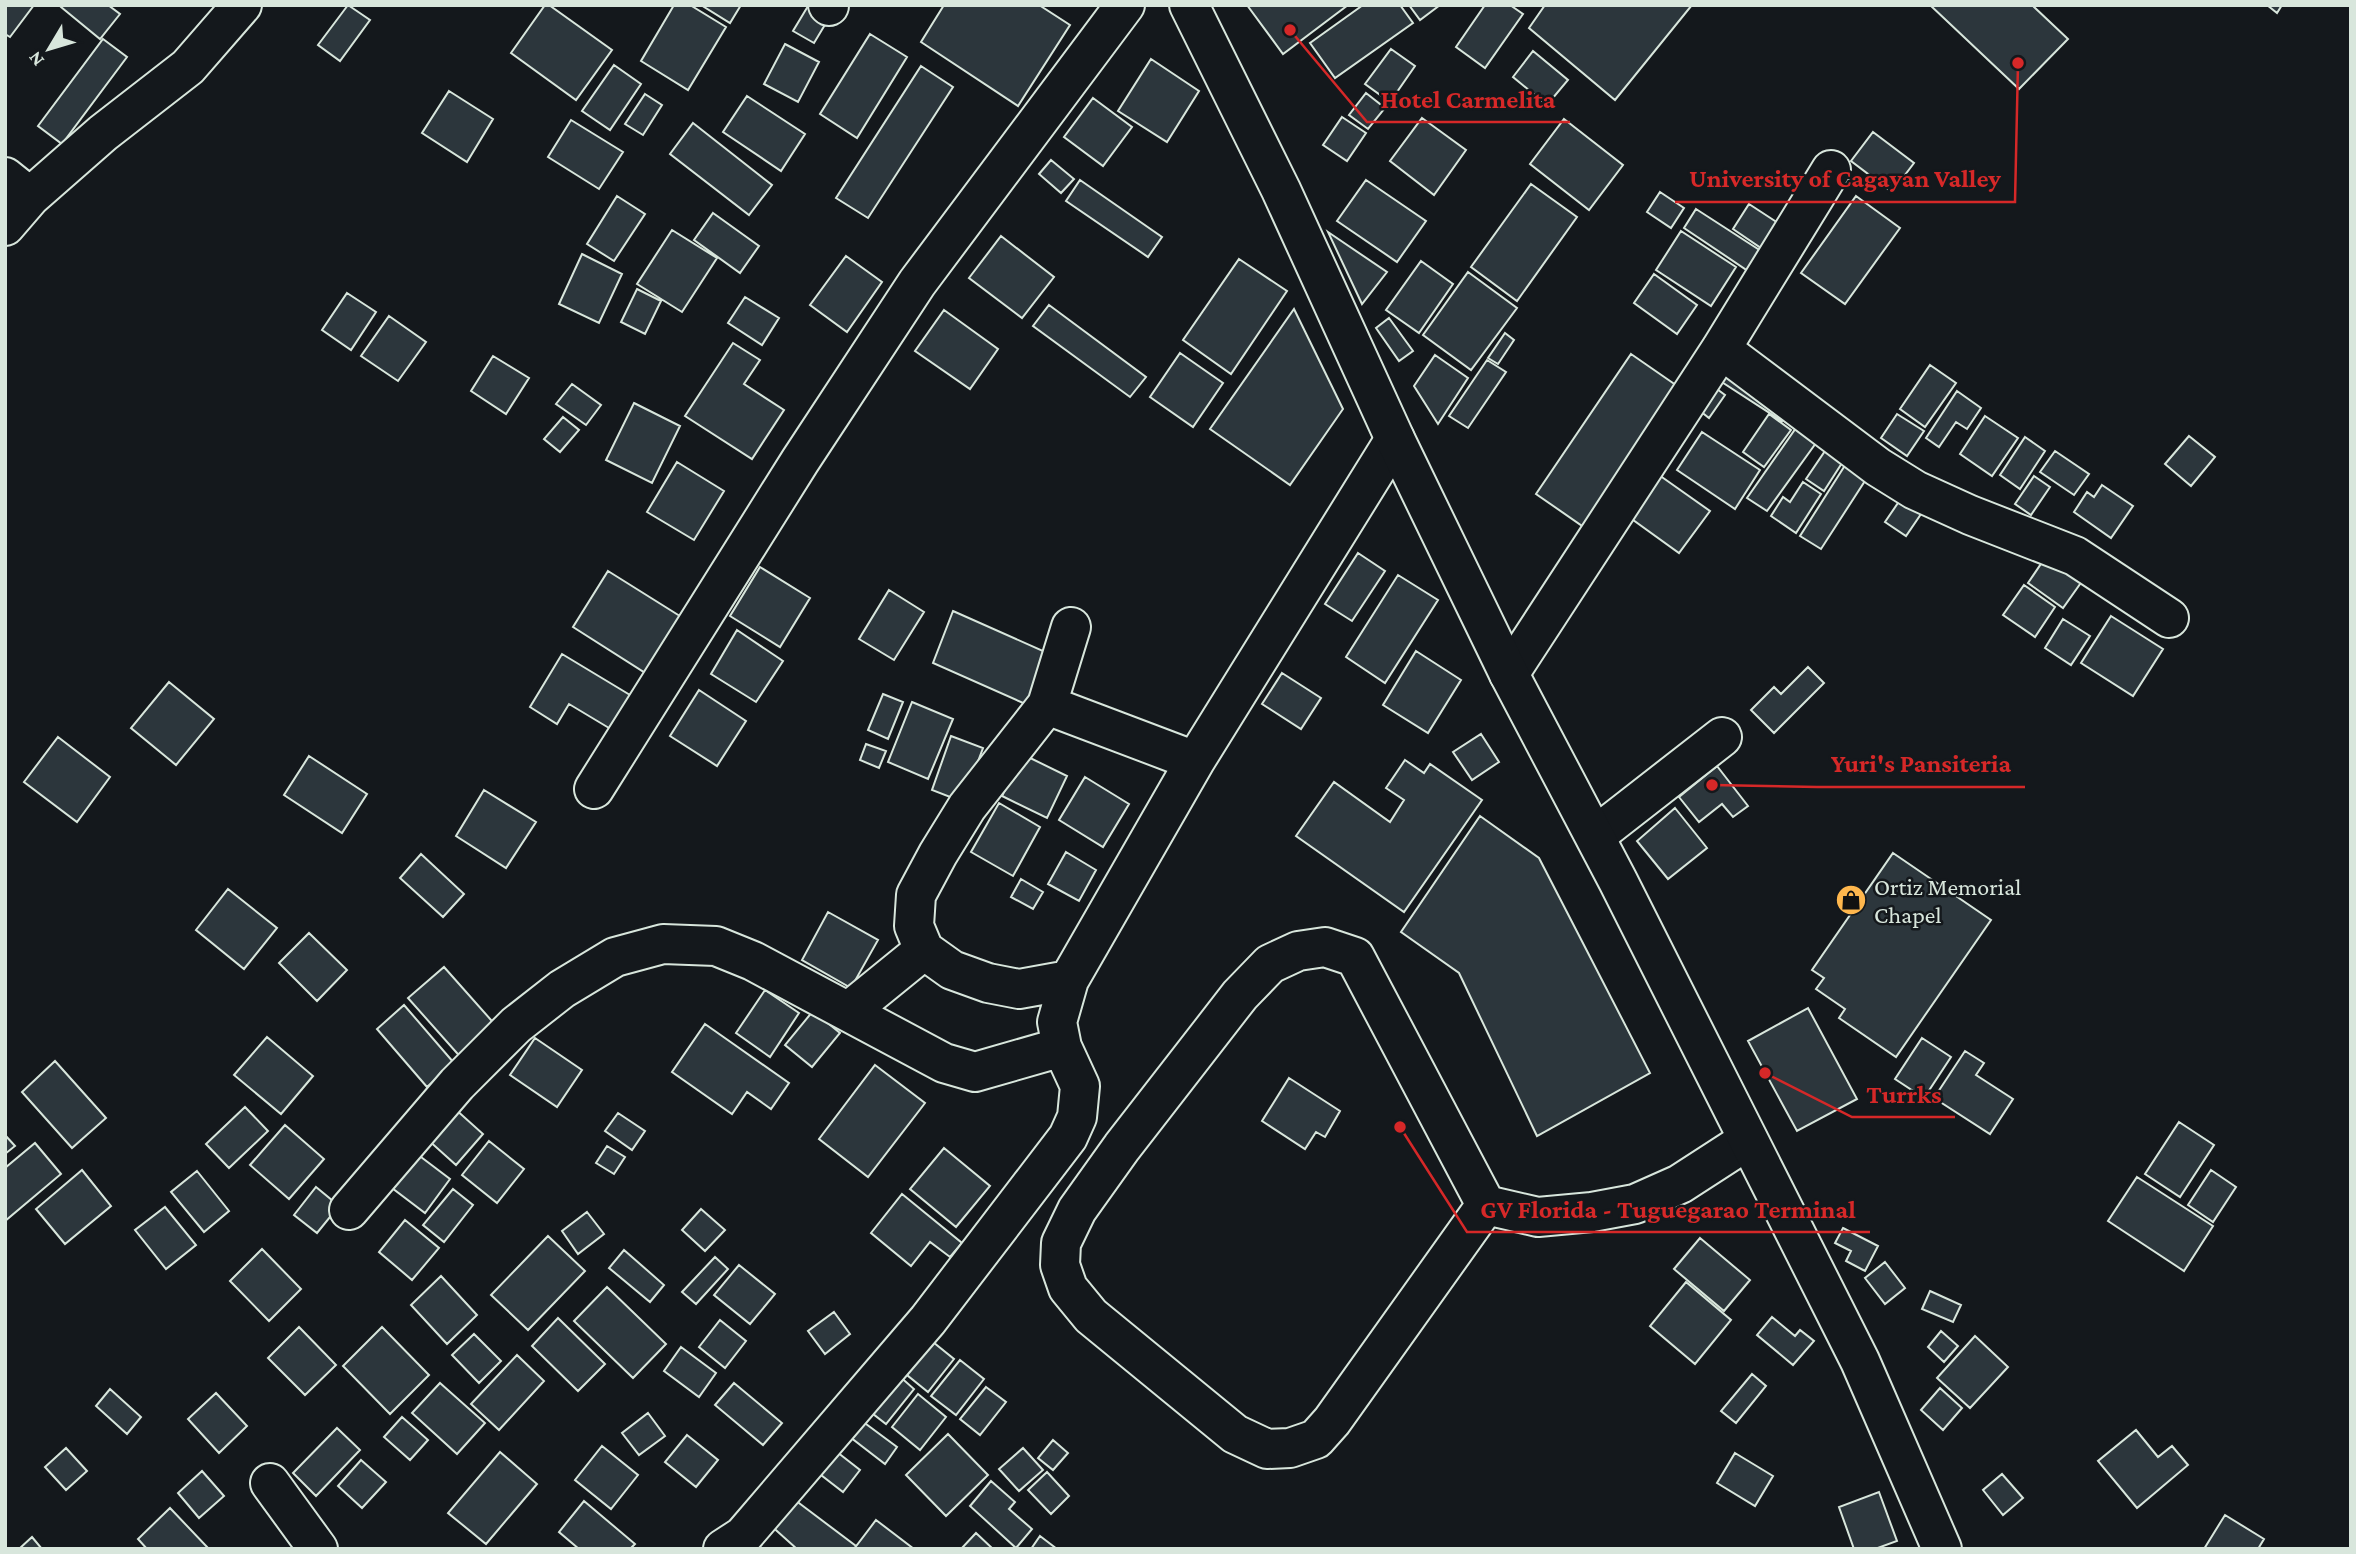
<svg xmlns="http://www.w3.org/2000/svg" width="2356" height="1554" viewBox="0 0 2356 1554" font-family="'Crimson Pro',serif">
  <rect width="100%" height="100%" fill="#14181c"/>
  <path fill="#2c363c" stroke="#d8e6dc" stroke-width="2" d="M5,5H34L10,37L5,34Z
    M62,5H108L120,14L100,39L61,7Z
    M348,5L370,20L340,61L318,45Z
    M545,5H549L612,50L576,100L511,53Z
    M674,5H690L726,27L688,90L641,61Z
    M701,5H741L730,23Z
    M944,5H1039L1070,25L1018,106L921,42Z
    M1247,5H1348L1283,54Z
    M1363,5H1400L1413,23L1335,78L1310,43Z
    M1409,5H1440L1420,20Z
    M1485,5H1510L1523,14L1485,68L1456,47Z
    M1545,5H1692L1615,100L1529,28Z
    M1930,5H2032L2068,39L2019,89Z
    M2267,5H2282L2277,13Z
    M808,6L829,18L814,43L793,31Z
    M870,34L907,57L857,138L820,114Z
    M103,39L127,57L62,144L38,126Z
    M785,44L819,62L798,102L764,84Z
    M1391,49L1415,66L1390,102L1365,84Z
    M1533,51L1568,80L1547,105L1513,77Z
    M1151,59L1199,91L1167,142L1118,111Z
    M614,65L641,84L610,130L582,111Z
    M921,66L953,87L868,218L836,198Z
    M449,91L493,119L467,162L422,133Z
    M1366,93L1385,108L1368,129L1349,115Z
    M645,94L662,105L643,135L625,124Z
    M747,96L805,134L781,171L723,132Z
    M1093,98L1132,127L1103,166L1064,137Z
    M1342,117L1366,133L1347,161L1323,145Z
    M1422,118L1466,150L1434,195L1390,161Z
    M1564,119L1623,165L1589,210L1530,164Z
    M571,120L623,152L599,189L548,157Z
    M693,123L772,185L749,215L670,154Z
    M1873,132L1914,163L1892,192L1851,161Z
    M1051,160L1074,179L1061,193L1039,174Z
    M1080,180L1162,237L1148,257L1066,201Z
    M1366,180L1426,221L1397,262L1337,221Z
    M1531,184L1577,217L1517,301L1471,267Z
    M1660,192L1684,208L1671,228L1647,212Z
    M617,196L645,214L614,261L587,244Z
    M1856,196L1900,228L1845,304L1801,273Z
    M1749,204L1778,223L1761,248L1733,229Z
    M1696,209L1761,251L1748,271L1684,228Z
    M713,213L759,246L740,273L694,240Z
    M672,230L717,258L682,312L637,284Z
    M1681,231L1736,267L1711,306L1656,270Z
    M1328,232L1387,272L1362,304Z
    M1001,236L1054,277L1022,318L969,278Z
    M582,254L622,274L599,323L559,304Z
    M846,256L882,282L847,332L810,305Z
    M1239,259L1287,291L1231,374L1183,340Z
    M1421,261L1453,284L1419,333L1386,310Z
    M1468,272L1517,308L1471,370L1423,335Z
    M1654,274L1697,305L1677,334L1634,303Z
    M637,289L661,301L645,334L621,322Z
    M347,293L376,312L351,350L322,330Z
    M745,297L779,318L762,345L728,323Z
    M1049,305L1146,377L1130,397L1033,326Z
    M1294,309L1343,409L1290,485L1210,429Z
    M944,310L998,349L970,389L915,351Z
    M389,316L426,342L398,381L361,356Z
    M1389,318L1413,351L1399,361L1376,328Z
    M1505,333L1514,340L1498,364L1488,358Z
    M733,343L760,360L744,384L784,410L752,459L685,416Z
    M1180,353L1223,383L1193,427L1150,397Z
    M1631,354L1683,390L1588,530L1536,494Z
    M1435,355L1468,378L1438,424L1414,386Z
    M493,356L529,378L506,414L471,391Z
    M1487,360L1506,372L1468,428L1449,416Z
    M1722,364L1790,407L1782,421L1714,377Z
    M1930,365L1956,383L1925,427L1900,409Z
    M1706,381L1725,395L1709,418L1690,403Z
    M572,384L601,405L586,425L556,404Z
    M1957,391L1981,408L1967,429L1956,422L1939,447L1926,438Z
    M634,403L680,426L652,483L606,460Z
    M1769,414L1791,430L1764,467L1743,452Z
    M1897,414L1924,431L1907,456L1881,438Z
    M1985,416L2018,438L1992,476L1960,454Z
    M563,417L579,430L560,452L544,439Z
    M1796,428L1816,443L1767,511L1747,498Z
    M1702,432L1760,470L1735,509L1677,470Z
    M2189,436L2215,457L2191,486L2165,464Z
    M2025,437L2045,451L2020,489L2000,475Z
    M1825,451L1842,463L1824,491L1806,479Z
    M2055,451L2089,474L2074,495L2040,472Z
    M1851,456L1872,470L1821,549L1800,536Z
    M677,462L724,491L694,540L647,512Z
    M1659,475L1710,511L1679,553L1629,517Z
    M2034,476L2050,487L2031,515L2015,504Z
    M1803,482L1821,494L1796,533L1771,516L1783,497L1790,502Z
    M2102,485L2133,506L2111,538L2074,512L2087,492L2094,497Z
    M1900,500L1921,514L1906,536L1885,522Z
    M2049,552L2085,577L2063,608L2028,583Z
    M1358,553L1385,571L1352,621L1325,604Z
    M760,567L810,598L780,647L730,616Z
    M608,571L683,618L647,674L573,627Z
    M1398,575L1438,600L1385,683L1346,657Z
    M2024,585L2055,607L2035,637L2003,615Z
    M889,590L924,612L894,660L859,639Z
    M953,611L1052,655L1030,706L933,663Z
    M2111,616L2163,649L2133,696L2081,663Z
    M2063,619L2090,636L2071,665L2045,648Z
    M737,630L783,661L756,702L711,674Z
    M1416,651L1461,680L1428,733L1383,705Z
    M562,654L635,698L614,731L569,704L557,724L530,707Z
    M1808,667L1824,683L1774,733L1751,710L1774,687L1781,694Z
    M1282,673L1321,698L1301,729L1262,704Z
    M169,682L214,719L176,765L131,728Z
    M699,690L746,721L717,766L670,736Z
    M883,694L903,702L888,739L868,730Z
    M912,702L953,719L928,779L888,762Z
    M1481,734L1499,762L1472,780L1453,752Z
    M951,736L983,748L963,802L932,790Z
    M58,737L110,777L77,822L24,782Z
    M866,744L886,751L879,768L860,760Z
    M1022,754L1067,776L1047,818L1002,796Z
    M309,756L367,794L342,833L284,795Z
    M1405,760L1424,773L1430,764L1482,800L1404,912L1296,836L1334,782L1390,822L1404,800L1386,788Z
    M1717,766L1748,806L1733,817L1722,804L1699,822L1679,797Z
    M1085,777L1129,804L1103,847L1059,820Z
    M484,790L536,822L506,868L456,836Z
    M999,803L1040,827L1013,876L971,852Z
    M1675,808L1707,848L1668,879L1637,841Z
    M1480,816L1539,858L1650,1073L1537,1136L1459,973L1401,932Z
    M1066,852L1096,870L1079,901L1048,884Z
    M1893,853L1991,920L1896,1057L1839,1018L1845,1009L1816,989L1824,978L1812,970Z
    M421,854L464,894L443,917L400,878Z
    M1021,879L1043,892L1033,909L1011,897Z
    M228,889L277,928L244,969L196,930Z
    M828,912L878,940L851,988L802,960Z
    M309,933L347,970L317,1001L279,963Z
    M444,967L499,1029L464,1061L408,998Z
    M765,990L799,1013L770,1057L736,1033Z
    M404,1005L454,1063L427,1087L377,1029Z
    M1808,1008L1857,1099L1797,1131L1748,1041Z
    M813,1011L840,1033L812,1067L785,1045Z
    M705,1024L789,1083L771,1109L747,1092L732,1114L672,1072Z
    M267,1037L313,1076L281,1114L234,1075Z
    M535,1038L582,1070L557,1107L510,1075Z
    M1922,1038L1951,1057L1924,1098L1895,1079Z
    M1965,1051L1984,1063L1976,1075L2013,1099L1990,1134L1934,1098Z
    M55,1061L106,1118L72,1148L22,1092Z
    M875,1065L925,1103L868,1177L819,1139Z
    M1289,1078L1340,1111L1325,1137L1316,1132L1305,1149L1262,1121Z
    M245,1107L268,1131L229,1168L206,1144Z
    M454,1108L483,1134L456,1165L427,1139Z
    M618,1113L645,1131L632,1150L605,1131Z
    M2179,1122L2214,1145L2180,1197L2145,1174Z
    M285,1125L324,1159L289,1199L250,1165Z
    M5,1135L15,1146L5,1154Z
    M489,1141L524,1169L497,1203L462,1175Z
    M35,1143L61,1174L5,1221V1168Z
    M607,1146L625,1157L614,1174L596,1163Z
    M944,1148L990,1186L956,1227L910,1189Z
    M417,1154L450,1179L425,1213L392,1188Z
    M82,1170L111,1206L65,1244L36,1209Z
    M2211,1170L2236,1187L2213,1222L2188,1205Z
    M197,1171L229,1211L204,1232L171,1192Z
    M2137,1177L2213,1226L2184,1271L2108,1221Z
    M316,1187L339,1206L317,1233L294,1215Z
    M453,1189L473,1205L444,1242L423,1225Z
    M902,1194L962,1243L950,1257L930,1242L911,1266L871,1233Z
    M165,1207L196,1245L166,1269L135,1230Z
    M701,1209L725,1230L705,1251L682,1230Z
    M587,1212L604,1234L578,1254L562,1231Z
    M405,1220L439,1248L412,1280L379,1252Z
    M1843,1228L1878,1246L1865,1271L1846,1261L1851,1251L1835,1243Z
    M548,1236L585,1271L528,1330L491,1295Z
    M1700,1238L1750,1280L1724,1311L1674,1269Z
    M262,1249L301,1289L269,1321L230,1281Z
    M624,1250L664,1285L650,1302L609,1268Z
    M715,1257L728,1269L696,1304L682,1292Z
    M1885,1262L1905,1288L1885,1304L1865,1278Z
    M739,1265L775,1294L750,1324L714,1295Z
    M441,1276L477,1315L447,1344L411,1305Z
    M1686,1282L1731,1320L1695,1364L1650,1326Z
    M607,1287L666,1344L633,1378L574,1321Z
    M1930,1291L1961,1305L1953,1322L1922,1309Z
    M834,1312L850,1334L825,1354L808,1331Z
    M1772,1317L1795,1336L1800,1330L1814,1341L1793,1365L1757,1335Z
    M558,1318L605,1364L578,1391L532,1346Z
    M720,1320L746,1341L725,1368L699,1347Z
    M299,1327L336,1365L305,1395L268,1358Z
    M382,1327L429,1375L390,1414L343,1366Z
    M1941,1331L1958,1346L1944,1362L1928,1347Z
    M474,1334L501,1361L479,1383L452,1355Z
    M1975,1336L2008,1367L1970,1408L1937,1378Z
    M928,1338L954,1359L928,1392L902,1371Z
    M681,1347L716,1373L699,1397L664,1371Z
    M517,1355L544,1381L499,1430L471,1404Z
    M960,1360L984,1379L956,1415L931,1396Z
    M897,1374L914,1389L886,1424L868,1410Z
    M1752,1374L1766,1386L1736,1423L1721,1411Z
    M440,1383L485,1423L457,1454L412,1413Z
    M734,1383L782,1423L763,1445L715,1405Z
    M986,1387L1006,1402L980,1435L960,1419Z
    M1940,1388L1962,1408L1943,1430L1921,1410Z
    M110,1389L141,1417L127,1434L96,1406Z
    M216,1393L247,1426L219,1453L188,1419Z
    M918,1394L946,1417L920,1450L892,1427Z
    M648,1413L665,1436L639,1455L622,1433Z
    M402,1417L428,1440L410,1460L384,1437Z
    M862,1421L897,1447L885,1464L850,1437Z
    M337,1428L360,1450L316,1496L293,1473Z
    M2136,1430L2158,1457L2172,1446L2188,1465L2137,1508L2098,1461Z
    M948,1434L988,1475L946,1516L906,1475Z
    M687,1435L718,1460L696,1487L665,1462Z
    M1053,1440L1068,1453L1053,1470L1038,1458Z
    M602,1446L638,1475L611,1509L575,1480Z
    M66,1448L87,1471L66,1490L45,1467Z
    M1023,1448L1043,1470L1019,1491L999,1469Z
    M500,1452L537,1484L486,1544L448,1513Z
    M837,1452L860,1470L843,1492L821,1475Z
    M1735,1453L1773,1476L1755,1506L1717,1483Z
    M361,1460L386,1482L362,1508L338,1486Z
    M202,1471L224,1496L199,1518L178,1493Z
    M1047,1472L1069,1496L1051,1514L1028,1490Z
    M2002,1474L2023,1498L2003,1515L1983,1490Z
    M991,1481L1015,1502L1009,1509L1032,1529L1016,1548L970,1506Z
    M1879,1492L1897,1541L1875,1549H1854L1839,1507Z
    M791,1497L856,1546L854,1549H797L768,1523Z
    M584,1501L635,1544L630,1549H579L559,1532Z
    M170,1508L209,1549H147L138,1539Z
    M2225,1515L2264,1539L2258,1549H2204Z
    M876,1520L914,1549H854Z
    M976,1533L993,1549H961Z
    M1040,1536L1057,1549H1031Z
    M32,1537L42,1549H19Z"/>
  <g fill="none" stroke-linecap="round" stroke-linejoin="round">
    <g stroke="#d8e6dc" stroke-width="42">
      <path id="minor" d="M828,5L829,6
        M5,177L30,197
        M5,226L30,197L103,133L188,67L242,5
        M1721,349L1878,467L1915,490L1970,515L2075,556L2169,618
        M1509,674L1721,349L1831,170
        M1047,705L1195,761
        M594,789L800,461L917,283L1125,5
        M1595,836L1722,737
        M1069,980L1019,989L988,983L952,970L924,950L914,926L916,895L938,854L967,807L1047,705L1071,627
        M849,1011L924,950
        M1486,1205L1332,1421L1316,1439L1290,1448L1267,1449L1235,1434L1091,1316L1068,1288L1060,1265L1061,1243L1077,1210L1122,1147L1240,995L1270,964L1298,951L1325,947L1355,957L1486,1205L1538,1217L1592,1212L1635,1204L1680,1184L1748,1140
        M349,1210L457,1084L516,1025L562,989L615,957L663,944L716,946L753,961L944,1063L975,1072L1062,1047
        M270,1483L318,1549
        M723,1549L743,1536L928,1320L1068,1137L1077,1117L1080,1086L1062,1047L1057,1022L1069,980L1195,761L1395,439"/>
    </g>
    <g stroke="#d8e6dc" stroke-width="42">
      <path id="highway" d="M1189,5L1281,190L1395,439L1509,674L1618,881L1860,1361L1942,1549"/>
    </g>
    <use href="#minor" stroke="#14181c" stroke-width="38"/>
    <use href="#highway" stroke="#14181c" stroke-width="38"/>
  </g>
  <defs>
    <g id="shop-disc" transform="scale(1.575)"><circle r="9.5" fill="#ffb74d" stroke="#14181c"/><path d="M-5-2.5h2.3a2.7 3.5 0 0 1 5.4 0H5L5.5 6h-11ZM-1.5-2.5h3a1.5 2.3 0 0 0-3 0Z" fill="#111"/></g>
  </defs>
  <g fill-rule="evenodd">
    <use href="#shop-disc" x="1851" y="900"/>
  </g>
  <g text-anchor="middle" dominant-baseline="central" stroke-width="5" stroke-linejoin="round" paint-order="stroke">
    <g font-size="24" fill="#d8e6dc" stroke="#14181c" text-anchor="start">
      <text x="1874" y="886">Ortiz Memorial<tspan x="1874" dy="28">Chapel</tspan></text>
    </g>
  </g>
  <path fill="none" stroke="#d62828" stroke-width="2.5" d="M1290 30L1367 122H1570M2018 63L2015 202H1675M1712 785L1817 787H2025M1765 1073L1852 1117H1955M1400 1127L1467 1232H1870"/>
  <g fill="#d62828" stroke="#14181c" stroke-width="2.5">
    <circle cx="1290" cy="30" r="7"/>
    <circle cx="2018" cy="63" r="7"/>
    <circle cx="1712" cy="785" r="7"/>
    <circle cx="1765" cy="1073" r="7"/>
    <circle cx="1400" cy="1127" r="7"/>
  </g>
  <g font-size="26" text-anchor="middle" font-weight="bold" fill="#d62828" stroke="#14181c" stroke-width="5" stroke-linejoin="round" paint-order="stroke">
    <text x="1468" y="108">Hotel Carmelita</text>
    <text x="1845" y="187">University of Cagayan Valley</text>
    <text x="1921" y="772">Yuri's Pansiteria</text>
    <text x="1904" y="1103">Turrks</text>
    <text x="1668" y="1218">GV Florida - Tuguegarao Terminal</text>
  </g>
  <rect width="2356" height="1554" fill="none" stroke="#d8e6dc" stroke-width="14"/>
  <g transform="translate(49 49) rotate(232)" stroke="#14181c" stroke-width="5" paint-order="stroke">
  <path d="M0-5L12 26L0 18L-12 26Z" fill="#d8e6dc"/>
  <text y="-10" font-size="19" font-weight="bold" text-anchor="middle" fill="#d8e6dc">N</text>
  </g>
</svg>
